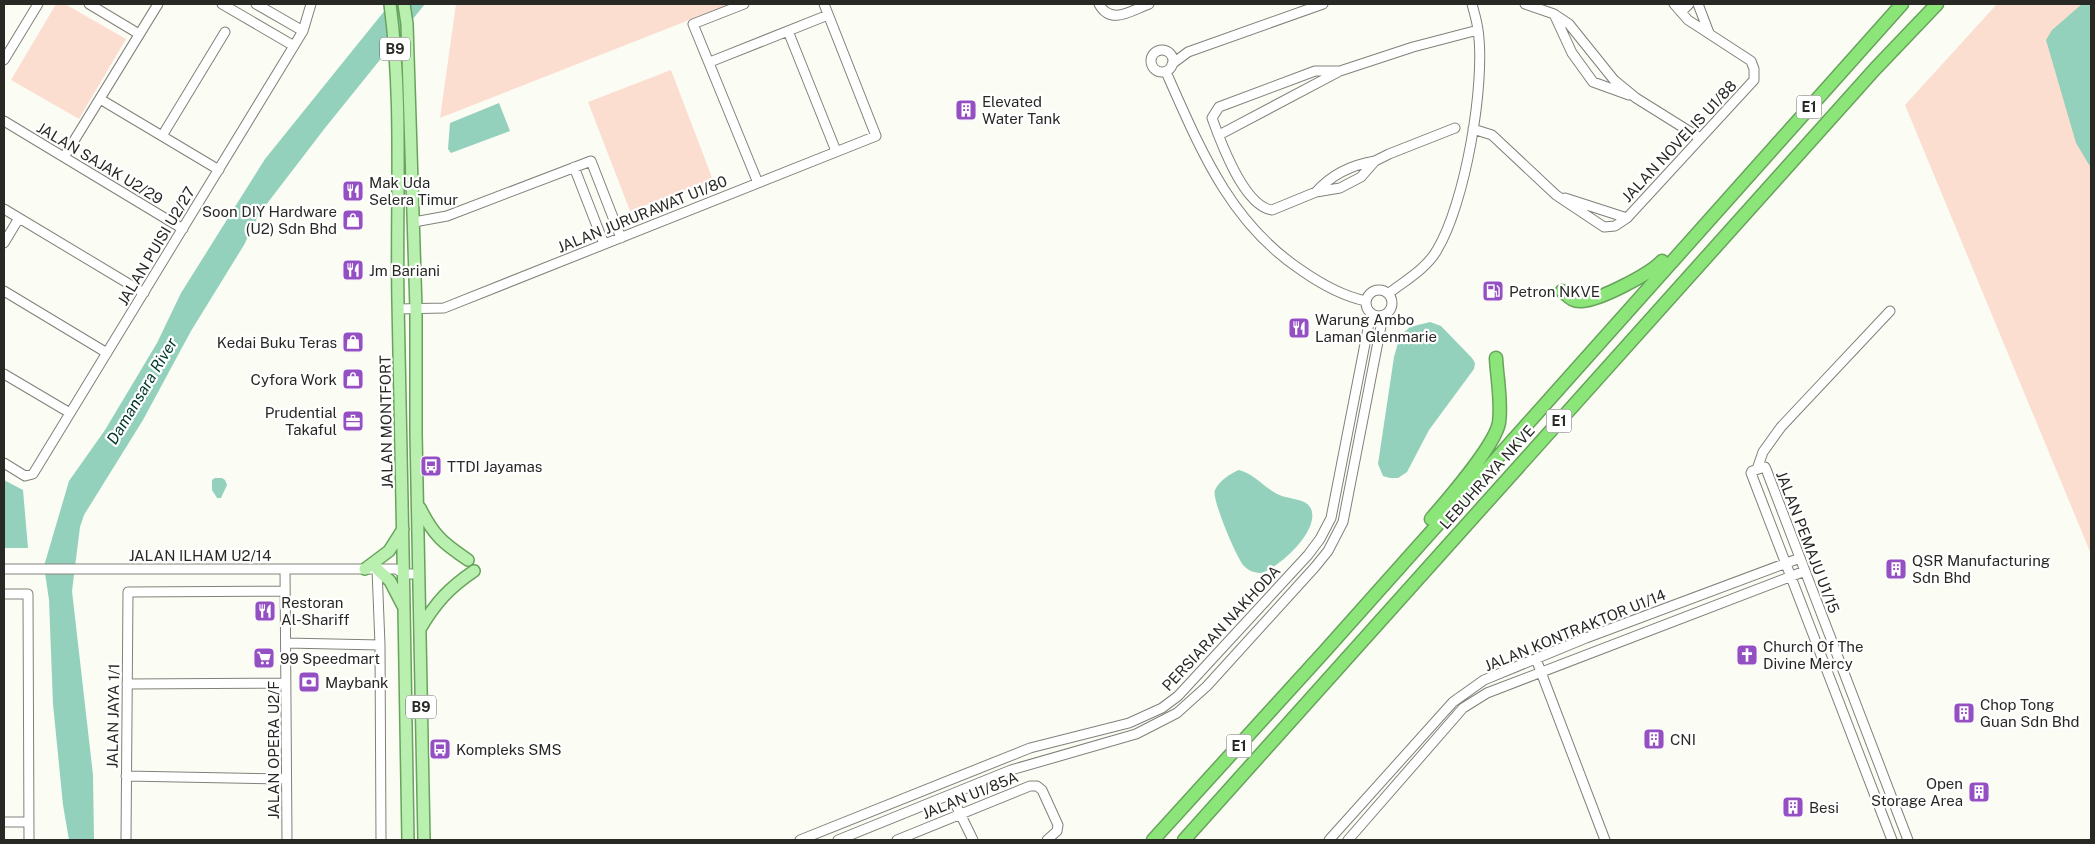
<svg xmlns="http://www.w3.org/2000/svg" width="2095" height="844" viewBox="0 0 2095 844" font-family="'Public Sans',sans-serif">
  <rect width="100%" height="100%" fill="#fbfcf4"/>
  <path fill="#fcded1" d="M56,4H65L126,39L79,119L11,80Z
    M456,4H730L440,118Z
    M1997,4H2091V554L1905,105Z
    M671,70L713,180L630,211L588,102Z"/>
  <path fill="#93d1bd" d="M390,4H425L325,128L259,214L244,245L191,331L143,420L84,515L80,527L72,591L93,775L94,840H69L63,805L53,704L49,600L44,566L69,481L105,430L157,343L181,293L265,159Z
    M2082,4H2091V168L2076,143L2046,40L2052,30Z
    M499,103L510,131L451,153L448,149L450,123Z
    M1430,322L1441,326L1472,358L1475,363L1474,369L1429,430L1407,472L1398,478H1390L1383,476L1378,464L1394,357L1400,336L1410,327Z
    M1239,470C1255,474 1266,490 1282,496C1290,499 1305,499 1310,507C1323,528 1279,568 1261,573C1255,573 1249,571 1244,566C1237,559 1211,498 1215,490C1219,481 1231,473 1239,470Z
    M215,478H222L225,480L227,485L221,498H217L212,490V480Z
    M4,480L23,490L28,548H4Z"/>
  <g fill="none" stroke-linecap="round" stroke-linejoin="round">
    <g stroke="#81817b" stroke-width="11">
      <path id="minor" d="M89,4L139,34
        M222,4L294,46
        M256,4L303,31
        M744,4L693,24L758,183
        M1099,4C1111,26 1132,10 1149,4
        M1525,4L1554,14L1569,24L1614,80L1636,98L1700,138
        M1698,4L1709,33
        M1681,12L1689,4
        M1554,14L1572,53L1593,82L1629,95
        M788,31L836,151
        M1151 61a11 11 0 1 1 22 0a11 11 0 1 1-22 0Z
        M4,60L38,4
        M710,62L828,15
        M1172,64L1188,52L1323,4
        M1340,71H1315L1219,107L1212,118C1221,143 1244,206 1272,210L1316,192L1340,188L1361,177L1375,161L1389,154L1455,128
        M1166,72C1200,148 1229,222 1301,270C1321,284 1342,296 1366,301
        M100,99L219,170
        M4,121L183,229
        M1473,129L1492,135L1556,195L1604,227L1615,226L1627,218L1754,80V69L1751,61L1688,20L1674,4
        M1219,135L1340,71L1413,47L1478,30
        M162,136L225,32
        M64,157L158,4
        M574,167L604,244
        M1316,192C1332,174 1351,165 1375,161
        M1565,198L1627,218
        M4,209L144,293
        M414,222L447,216L591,161L621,238
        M4,243L19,218
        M1366 303a13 13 0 1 1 26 0a13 13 0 1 1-26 0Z
        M4,291L107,353
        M1389,293C1405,281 1427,268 1437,250C1465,204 1486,83 1478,30C1477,21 1474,12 1472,4
        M398,309L444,308L876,136L824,4
        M4,374L70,413
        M4,463L25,476L33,474L303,31L311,4
        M1757,469L1763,452L1781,427L1890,311
        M4,569H396L405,574H419
        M285,569L287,840
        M377,569L380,645L381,840
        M4,594H28L29,840
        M286,643L380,645
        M1536,659L1605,840
        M127,684L286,683
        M126,776L286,779
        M951,795L973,840
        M4,822H29
        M126,840L128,592L285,591
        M800,840L1030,748L1129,723L1162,708L1178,696L1308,555L1320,539L1331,518L1371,313
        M838,840L1011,770L1136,734L1177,713L1207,686L1315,567L1328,551L1343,522L1383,316
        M897,840L1030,786H1037L1042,790L1058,825L1057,831L1047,840
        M1329,840L1453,702L1484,680L1586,638L1800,558
        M1348,840L1463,708L1487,693L1805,571
        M1892,840L1751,473L1752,471L1765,467L1766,469L1908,840"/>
    </g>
    <g stroke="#68a35c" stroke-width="14">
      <path id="major" d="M390,4C403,102 396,203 398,302C401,481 406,661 408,840
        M404,4L407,24L416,309V433L424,840
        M420,508C434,536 443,543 468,560
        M365,569L389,551L403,529
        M377,569L390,581L403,606
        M420,629C436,602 449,588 474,571"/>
    </g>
    <g stroke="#68a35c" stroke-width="15">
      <path id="highway" d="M1562,291C1569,297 1573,302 1582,301C1600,300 1650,274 1662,261
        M1431,519C1448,499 1494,447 1499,423C1502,402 1497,378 1496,358
        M1153,840L1324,652L1902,4
        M1184,840L1875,69L1937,4"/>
    </g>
    <use href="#minor" stroke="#fff" stroke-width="9"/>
    <use href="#major" stroke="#b9efaf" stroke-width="11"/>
    <use href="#highway" stroke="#8be579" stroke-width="12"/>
  </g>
  <defs>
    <g id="building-square" transform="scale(1.125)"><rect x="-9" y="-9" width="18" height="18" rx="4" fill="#944fc3" stroke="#fff"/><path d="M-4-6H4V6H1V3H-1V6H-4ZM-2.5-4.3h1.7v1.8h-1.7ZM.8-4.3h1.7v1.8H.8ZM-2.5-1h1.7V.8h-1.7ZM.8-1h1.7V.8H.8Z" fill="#fff"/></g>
    <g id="restaurant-square" transform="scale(1.125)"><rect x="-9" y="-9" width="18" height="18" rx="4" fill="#944fc3" stroke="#fff"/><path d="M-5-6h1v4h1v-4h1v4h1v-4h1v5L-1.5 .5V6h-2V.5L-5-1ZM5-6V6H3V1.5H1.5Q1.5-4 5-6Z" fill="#fff"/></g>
    <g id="shop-square" transform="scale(1.125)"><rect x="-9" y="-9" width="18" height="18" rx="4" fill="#944fc3" stroke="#fff"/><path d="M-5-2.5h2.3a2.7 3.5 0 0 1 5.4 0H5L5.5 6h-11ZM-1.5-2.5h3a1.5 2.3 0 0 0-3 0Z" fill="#fff"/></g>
    <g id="fuel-square" transform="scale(1.125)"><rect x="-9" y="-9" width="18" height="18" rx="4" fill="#944fc3" stroke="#fff"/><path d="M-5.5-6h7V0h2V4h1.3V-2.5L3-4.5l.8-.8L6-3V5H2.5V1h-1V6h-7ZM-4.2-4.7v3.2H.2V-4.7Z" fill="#fff"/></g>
    <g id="office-square" transform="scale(1.125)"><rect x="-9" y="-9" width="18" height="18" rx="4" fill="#944fc3" stroke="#fff"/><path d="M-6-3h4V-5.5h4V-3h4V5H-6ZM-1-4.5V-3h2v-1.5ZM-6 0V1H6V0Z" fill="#fff"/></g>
    <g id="bus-square" transform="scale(1.125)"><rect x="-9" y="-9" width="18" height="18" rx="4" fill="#944fc3" stroke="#fff"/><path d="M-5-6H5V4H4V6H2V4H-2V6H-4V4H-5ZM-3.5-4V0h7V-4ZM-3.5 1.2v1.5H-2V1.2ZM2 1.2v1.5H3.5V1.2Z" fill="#fff"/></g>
    <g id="church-square" transform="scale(1.125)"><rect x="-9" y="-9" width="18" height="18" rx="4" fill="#944fc3" stroke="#fff"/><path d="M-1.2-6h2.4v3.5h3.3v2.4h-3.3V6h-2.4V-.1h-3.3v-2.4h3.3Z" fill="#fff"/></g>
    <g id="supermarket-square" transform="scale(1.125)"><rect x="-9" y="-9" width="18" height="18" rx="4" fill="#944fc3" stroke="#fff"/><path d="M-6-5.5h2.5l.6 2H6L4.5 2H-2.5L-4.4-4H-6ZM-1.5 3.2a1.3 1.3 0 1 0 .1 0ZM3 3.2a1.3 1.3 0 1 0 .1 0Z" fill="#fff"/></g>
    <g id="bank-square" transform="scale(1.125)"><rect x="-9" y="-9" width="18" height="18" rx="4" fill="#944fc3" stroke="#fff"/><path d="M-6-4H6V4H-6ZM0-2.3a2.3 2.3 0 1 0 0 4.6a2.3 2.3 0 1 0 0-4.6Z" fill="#fff"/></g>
  </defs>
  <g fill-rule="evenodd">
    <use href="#building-square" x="966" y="110"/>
    <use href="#restaurant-square" x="353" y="191"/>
    <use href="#shop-square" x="353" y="220"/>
    <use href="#restaurant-square" x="353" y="270"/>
    <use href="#fuel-square" x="1493" y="291"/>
    <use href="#restaurant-square" x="1299" y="328"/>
    <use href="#shop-square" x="353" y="342"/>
    <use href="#shop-square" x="353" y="379"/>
    <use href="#office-square" x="353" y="421"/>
    <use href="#bus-square" x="431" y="466"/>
    <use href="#building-square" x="1896" y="569"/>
    <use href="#restaurant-square" x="265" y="611"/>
    <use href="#church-square" x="1747" y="655"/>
    <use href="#supermarket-square" x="264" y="658"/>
    <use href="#bank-square" x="309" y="682"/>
    <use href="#building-square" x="1964" y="713"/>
    <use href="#building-square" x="1654" y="739"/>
    <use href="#bus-square" x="440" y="749"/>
    <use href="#building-square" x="1979" y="792"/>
    <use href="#building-square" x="1793" y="807"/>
  </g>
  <g text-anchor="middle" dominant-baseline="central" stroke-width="4.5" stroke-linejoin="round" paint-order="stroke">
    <g fill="#fff" stroke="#686866" stroke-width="1">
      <rect x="380" y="37.5" width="30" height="23" rx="4"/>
      <rect x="1796.5" y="95.5" width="25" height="23" rx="4"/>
      <rect x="1546.5" y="409.5" width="25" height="23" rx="4"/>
      <rect x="406" y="695.5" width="30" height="23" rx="4"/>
      <rect x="1226.5" y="734.5" width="25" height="23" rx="4"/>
    </g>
    <g font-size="14" font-weight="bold" fill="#282825">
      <text x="395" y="49">B9</text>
      <text x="1809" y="107">E1</text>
      <text x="1559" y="421">E1</text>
      <text x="421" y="707">B9</text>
      <text x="1239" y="746">E1</text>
    </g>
    <g font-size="15" fill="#282825" stroke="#fff" text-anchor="start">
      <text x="982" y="101">Elevated<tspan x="982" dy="17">Water Tank</tspan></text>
      <text x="369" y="182">Mak Uda<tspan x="369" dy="17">Selera Timur</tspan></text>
      <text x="337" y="211" text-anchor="end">Soon DIY Hardware<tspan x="337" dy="17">(U2) Sdn Bhd</tspan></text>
      <text x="369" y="270">Jm Bariani</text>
      <text x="1509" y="291">Petron NKVE</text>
      <text x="1315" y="319">Warung Ambo<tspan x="1315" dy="17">Laman Glenmarie</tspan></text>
      <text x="337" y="342" text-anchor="end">Kedai Buku Teras</text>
      <text x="337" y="379" text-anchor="end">Cyfora Work</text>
      <text x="337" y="412" text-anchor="end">Prudential<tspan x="337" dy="17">Takaful</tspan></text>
      <text x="447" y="466">TTDI Jayamas</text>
      <text x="1912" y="560">QSR Manufacturing<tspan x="1912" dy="17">Sdn Bhd</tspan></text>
      <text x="281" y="602">Restoran<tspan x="281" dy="17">Al-Shariff</tspan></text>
      <text x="1763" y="646">Church Of The<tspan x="1763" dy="17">Divine Mercy</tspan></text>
      <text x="280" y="658">99 Speedmart</text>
      <text x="325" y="682">Maybank</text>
      <text x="1980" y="704">Chop Tong<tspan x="1980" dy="17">Guan Sdn Bhd</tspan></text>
      <text x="1670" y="739">CNI</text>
      <text x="456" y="749">Kompleks SMS</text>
      <text x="1963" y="783" text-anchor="end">Open<tspan x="1963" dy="17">Storage Area</tspan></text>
      <text x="1809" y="807">Besi</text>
    </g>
    <g font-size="15" fill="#282825" stroke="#fff">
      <text transform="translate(1679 141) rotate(-47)">JALAN NOVELIS U1/88</text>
      <text transform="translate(100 163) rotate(31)">JALAN SAJAK U2/29</text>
      <text transform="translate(642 214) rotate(-22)">JALAN JURURAWAT U1/80</text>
      <text transform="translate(156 246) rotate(-59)">JALAN PUISI U2/27</text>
      <text transform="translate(386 422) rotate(-91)">JALAN MONTFORT</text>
      <text transform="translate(1487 477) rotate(-48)">LEBUHRAYA NKVE</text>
      <text transform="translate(1808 542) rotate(69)">JALAN PEMAJU U1/15</text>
      <text x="200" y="555">JALAN ILHAM U2/14</text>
      <text transform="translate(1221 628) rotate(-47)">PERSIARAN NAKHODA</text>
      <text transform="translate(1575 630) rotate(-22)">JALAN KONTRAKTOR U1/14</text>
      <text transform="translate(113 716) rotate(-89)">JALAN JAYA 1/1</text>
      <text transform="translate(273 750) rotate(-90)">JALAN OPERA U2/F</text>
      <text transform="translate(970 795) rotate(-22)">JALAN U1/85A</text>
    </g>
    <g font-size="16" font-style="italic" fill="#00372a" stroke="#fff">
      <text transform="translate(142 391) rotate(-59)">Damansara River</text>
    </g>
  </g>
  <rect width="2095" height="844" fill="none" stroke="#282825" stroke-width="10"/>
</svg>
